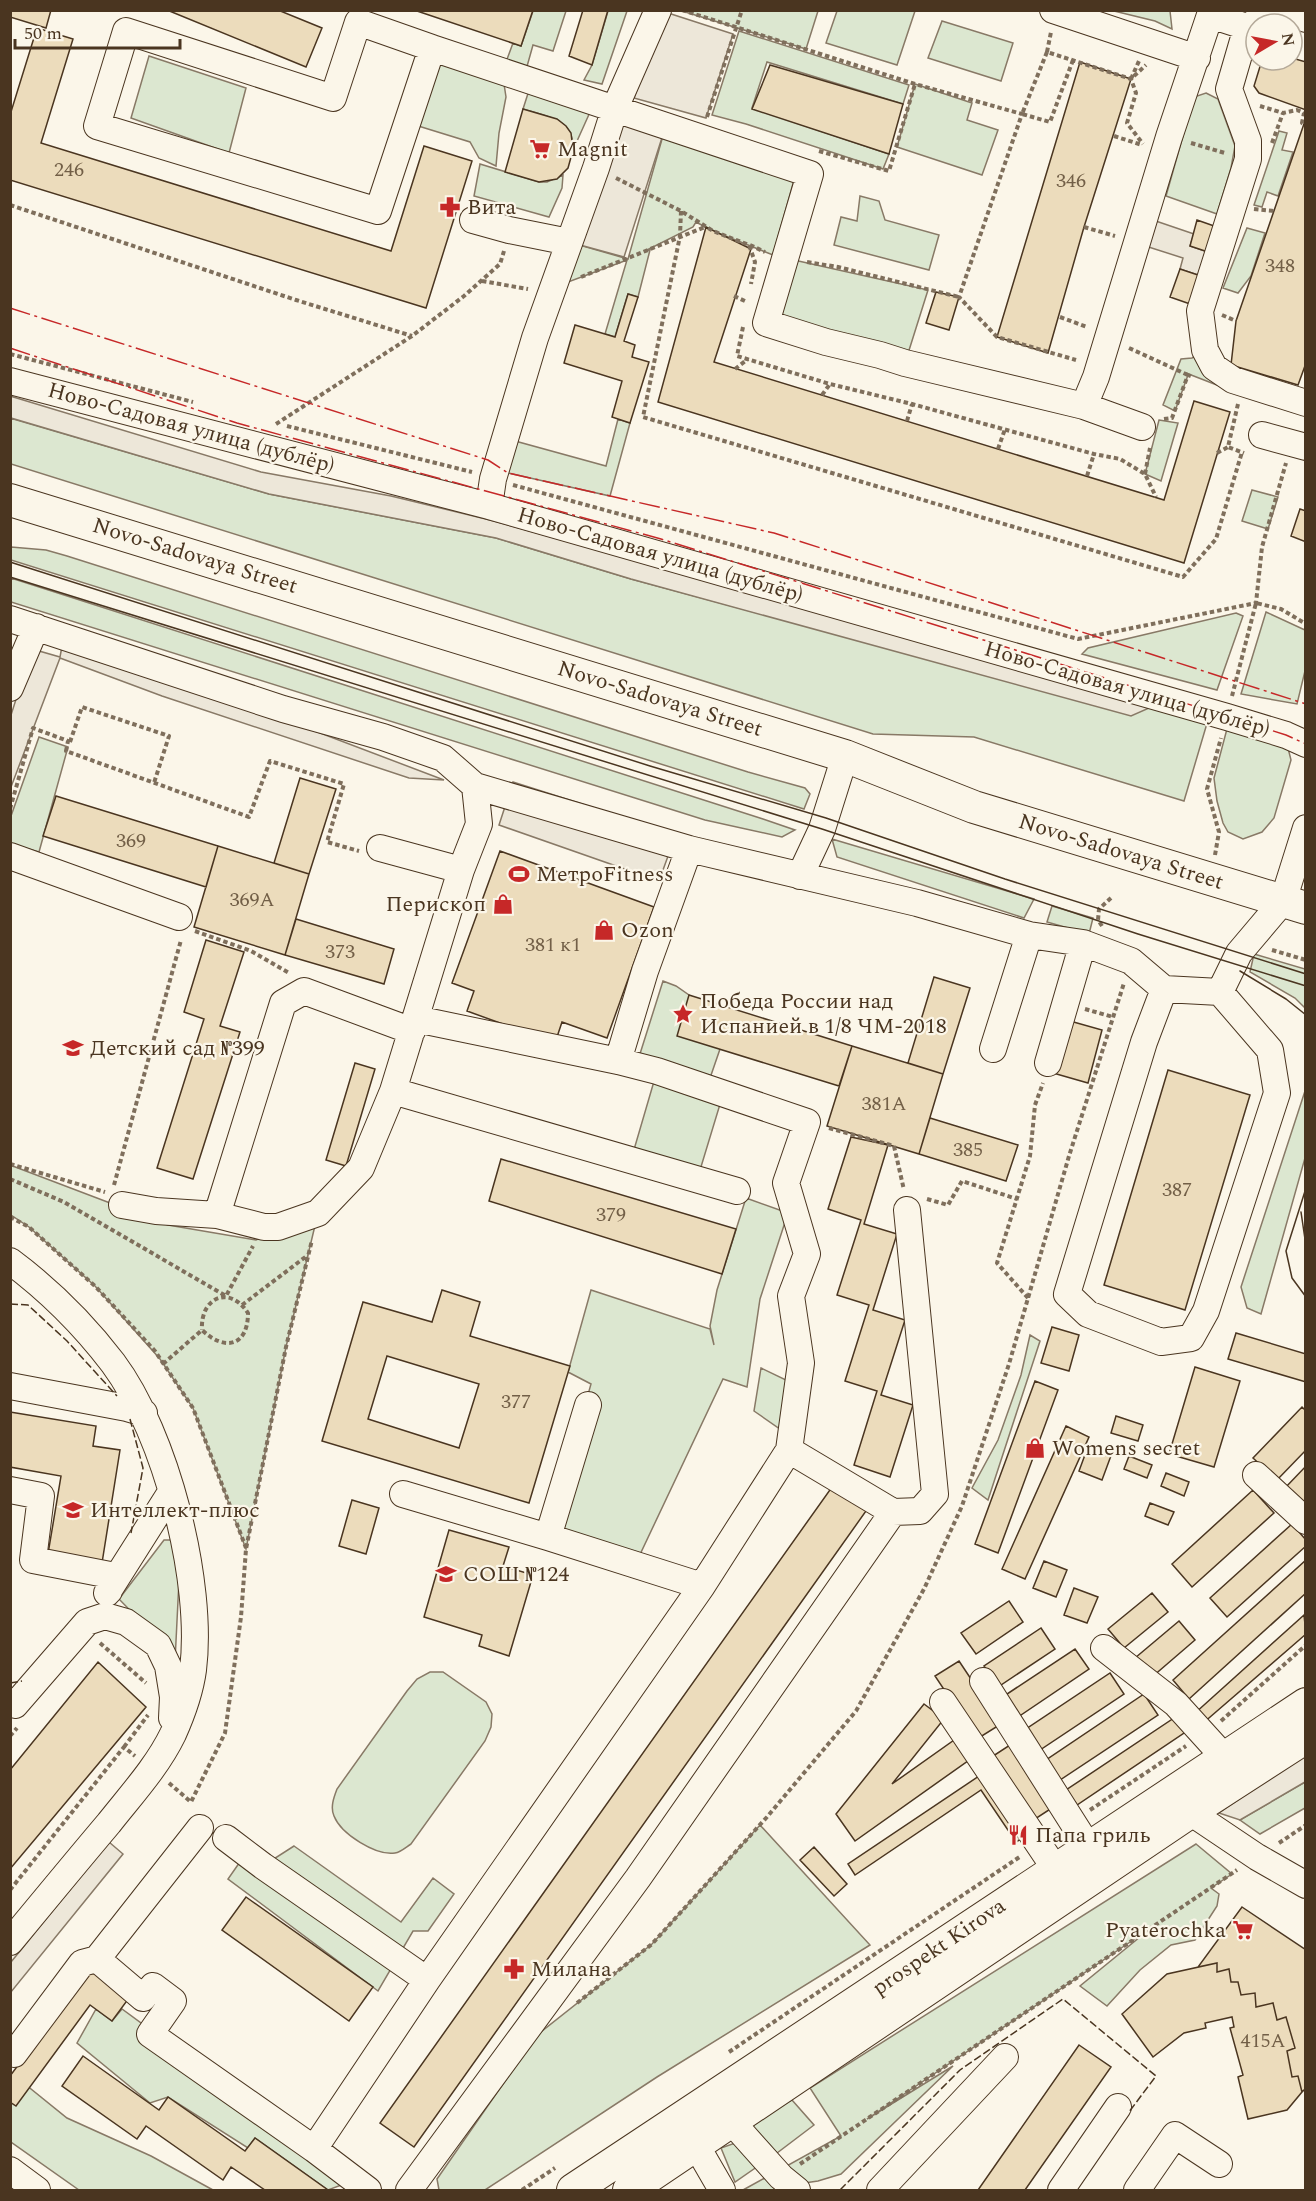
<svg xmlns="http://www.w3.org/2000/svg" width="1316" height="2201" viewBox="0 0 1316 2201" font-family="Spectral,serif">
  <rect width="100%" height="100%" fill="#fbf6e9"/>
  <path fill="#dce7d0" stroke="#887966" stroke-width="1.5" d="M533,11H566L553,51L533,45L526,70L506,62L513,43L521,46Z
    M608,11H627L602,84L584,80L592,65Z
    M682,11H818L806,49Z
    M837,11H915L897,65L826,43Z
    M1114,11H1170L1172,29L1155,21Z
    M942,21L1013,43L1001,81L928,58Z
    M739,31L909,85L903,104L767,62L752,108L889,154L883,169L746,124L712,115Z
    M149,56L246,88L229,153L131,118Z
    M436,63L502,71L506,97L499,133L496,166L479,158L470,142L415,125Z
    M532,81L595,101L573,150C575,119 546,116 523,109Z
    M915,84L972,103L967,120L998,130L982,175L897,147Z
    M1206,93L1218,99L1235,146L1231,168L1217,214L1166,196L1194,97Z
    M666,125L794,180L773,255L713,231L696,222L693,227L645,251L650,250L638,297L628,294L615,337L605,334L627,260L552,288L569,242L628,259Z
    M1279,131L1287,133L1282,150L1293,152L1278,196L1267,192L1262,207L1254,205Z
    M480,164L539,182H547L563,175L562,188L549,217L474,196Z
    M860,196L879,201L885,220L939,235L929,270L834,245L841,217L857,221Z
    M1247,228L1265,233L1251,276L1238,293L1223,288Z
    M785,258L928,290L905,363L784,328L773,298Z
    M1205,350L1240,394L1186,373L1188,375L1175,411L1163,405L1181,359L1192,358Z
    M10,418L269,494L496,538L631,579L995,677L1156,705L1208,720L1184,801L974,737L873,734L11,464Z
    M618,419L630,423L610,496L508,473L515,441L606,466Z
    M1159,420L1178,423L1161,481L1145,474Z
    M1252,490L1278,497L1268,529L1242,521Z
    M11,547L46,550L67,556L748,772L805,788L810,794L804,809L11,560Z
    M11,578L763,819L795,830L782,837L705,820L11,602Z
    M1266,612L1305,630V671L1297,704L1241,694Z
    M1236,613L1243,616L1217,690L1082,654L1088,648Z
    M1228,725L1287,744L1291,760L1274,818L1262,832L1243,839L1228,832L1223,823L1217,801L1214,778Z
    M39,737L68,747L39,852L11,844V816Z
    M832,839L1034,899L1024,918L837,857Z
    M1052,906L1093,918L1089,934L1047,922Z
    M1254,954L1305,969V1008L1295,998L1250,972Z
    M663,981L676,986L689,995L720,1049L709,1081L639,1057Z
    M657,1071L721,1101L697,1180L633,1153Z
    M1305,1091V1158L1261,1314L1247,1308L1241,1287Z
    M10,1165L168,1225L256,1240L318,1213L286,1347L246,1549L193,1408L160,1359L95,1286L29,1227L11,1215Z
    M746,1198L788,1213L760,1299L747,1387L723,1379L635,1565L548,1537L591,1384L568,1372L591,1290L710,1329L714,1345L710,1326L717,1290Z
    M1030,1335L1040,1341L988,1500L972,1488L998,1440L1021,1375Z
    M761,1368L786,1380L798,1412L790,1436L754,1411Z
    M164,1540H181L172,1722L155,1636L119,1599Z
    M430,1672H443L486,1702L492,1714L491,1727L485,1741L411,1844C406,1847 401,1852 395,1853C376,1856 341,1834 334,1816C330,1807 334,1797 337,1789L407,1691L417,1679Z
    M1305,1782V1808L1260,1834L1240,1820Z
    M760,1825L870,1945L657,2077L485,2190H439L437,2179L537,2035L652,1944Z
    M1196,1844L1232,1874L1211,1888L1219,1894L1217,1906L1195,1940L1171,1945L1140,1970L1107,2006L1080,1986L1151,1928L867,2119L953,2066L841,2174L818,2181L777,2187L775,2190H743L841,2136L810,2088Z
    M294,1846L401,1922L433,1878L454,1894L428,1931H413L378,1991L228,1879L242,1859L263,1866Z
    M96,2009L112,2021L122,2009L355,2180L328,2190L255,2138L248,2148L168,2097L150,2103L77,2043Z
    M10,2072L67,2118L151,2156L213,2190H79L11,2142Z
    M792,2100L814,2125L777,2153L752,2126L754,2118Z
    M738,2142L761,2164L735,2182L721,2148Z"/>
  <path fill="#ede7d9" stroke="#887966" stroke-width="1.5" d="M665,12L733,34L706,118L634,98Z
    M615,108L666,125L624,257L569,242Z
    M1144,217L1194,234L1190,246L1208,252L1201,276L1180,269L1183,258L1136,243Z
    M10,396L261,472L391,496L494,521L1156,705L1131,716L631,579L496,538L269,494L11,418Z
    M63,641L220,695L444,780L409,778L162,696L60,658L11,787V715L32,649L60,657Z
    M513,782L676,834L659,881L499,825Z
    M1305,1754V1782L1240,1820L1219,1813Z
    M109,1842L123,1854L11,1992V1962Z"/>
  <path fill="#ecdcbc" stroke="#4a3520" stroke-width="1.5" fill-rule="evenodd" d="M10,10H51L46,28L10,17Z
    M167,10H278L322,28L306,67Z
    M414,10H533L521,46Z
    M583,10H608L592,65L569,56Z
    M37,28L73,39L41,143L391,251L424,146L472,161L426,308L10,180V115Z
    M1292,58L1306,62V110L1259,93L1254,86L1262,60H1292Z
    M1080,62L1131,79L1084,227L1048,353L997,337Z
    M770,65L903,104L889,154L752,109Z
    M523,109L557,119L566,126L571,133L573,150L568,168L557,179L539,182L505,172Z
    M1306,118V363L1298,385L1231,365L1236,321Z
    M1197,220L1217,227L1208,252L1190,246Z
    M706,227L751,249L714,362L1164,500L1194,401L1230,412L1184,563L658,402Z
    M1180,269L1201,276L1193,305L1170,297Z
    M936,292L959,297L949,330L926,323Z
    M628,294L638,297L624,341L635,345L632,357L649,362L630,423L612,417L622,381L564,363L575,325L615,337Z
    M1300,509L1306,511V542L1291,536Z
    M300,778L336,789L309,874L274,863Z
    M56,796L218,846L206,887L43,836Z
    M218,846L309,874L285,955L194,927Z
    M500,851L654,907L607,1038L562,1022L555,1043L467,1011L474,991L452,983Z
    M296,919L394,949L384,984L285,955Z
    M206,940L244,952L220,1026L240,1032L193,1179L157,1168L204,1019L184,1012Z
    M934,977L970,988L943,1074L908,1063Z
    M689,995L852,1046L839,1086L677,1036Z
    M1070,1021L1102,1030L1088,1083L1053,1073Z
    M852,1046L943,1074L919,1154L827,1126Z
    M355,1063L375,1069L346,1166L326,1160Z
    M1168,1070L1250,1095L1185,1310L1104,1285Z
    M930,1118L1018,1145L1006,1181L919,1154Z
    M851,1137L888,1145L864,1224L897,1234L873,1310L905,1320L881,1395L913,1405L890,1477L854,1465L877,1391L845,1381L869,1305L837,1295L861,1220L828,1209Z
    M501,1159L736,1229L722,1274L489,1201Z
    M442,1290L480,1302L470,1336L570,1366L529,1503L322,1441L363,1302L432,1322ZM387,1356L479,1384L459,1448L368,1419Z
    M1052,1327L1079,1335L1069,1371L1041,1363Z
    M1236,1333L1306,1354V1382L1228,1359Z
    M1195,1367L1240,1381L1214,1467L1169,1454Z
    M1035,1381L1058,1390L998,1553L975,1544Z
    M1302,1407L1306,1411V1450L1277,1480L1253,1458Z
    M10,1412L96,1426L93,1446L120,1450L102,1563L48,1554L61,1476L10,1467Z
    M1116,1416L1143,1425L1138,1441L1111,1433Z
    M1066,1426L1089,1437L1025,1579L1002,1569Z
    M1089,1444L1112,1453L1102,1480L1079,1471Z
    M1129,1456L1152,1465L1147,1478L1124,1469Z
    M1306,1466V1499L1301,1504L1285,1488Z
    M1166,1473L1189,1482L1184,1496L1161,1486Z
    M832,1487L866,1511L414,2147L380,2123Z
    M1253,1490L1274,1513L1192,1587L1172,1564Z
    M352,1500L379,1508L366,1554L339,1546Z
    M1150,1503L1174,1512L1168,1525L1145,1516Z
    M1292,1524L1306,1540V1546L1227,1617L1210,1598Z
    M449,1530L509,1547L503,1566L533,1575L509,1656L479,1646L482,1635L424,1617Z
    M1306,1560V1593L1189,1699L1173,1680Z
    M1044,1561L1067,1570L1056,1597L1033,1588Z
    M1074,1588L1098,1597L1087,1623L1064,1615Z
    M1152,1593L1168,1612L1124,1648L1108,1629Z
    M1009,1601L1023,1622L976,1654L961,1633Z
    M1304,1615L1306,1634L1202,1724L1194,1714Z
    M1179,1621L1195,1640L1152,1677L1135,1658Z
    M1041,1628L1055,1649L998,1687L984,1666Z
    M1075,1649L1089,1669L1018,1717L1004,1696Z
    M959,1661L1001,1724L977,1739L935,1676Z
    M98,1662L146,1707L10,1869V1770Z
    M1110,1673L1124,1694L1040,1750L1026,1729Z
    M1144,1694L1158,1715L1060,1780L1046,1760Z
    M924,1704L944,1719L892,1784L957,1738L972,1758L855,1841L836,1814Z
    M1177,1716L1187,1731L1077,1805L1066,1790Z
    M1013,1743L1055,1806L1032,1821L990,1758Z
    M985,1772L1027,1835L1016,1842L981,1790L855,1875L848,1864Z
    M814,1847L847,1884L834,1896L800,1860Z
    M246,1897L373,1987L349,2021L222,1930Z
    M1242,1907L1306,1950V2088L1302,2092L1298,2076L1292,2077L1287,2051L1295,2048L1286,2017L1277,2020L1273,2003L1256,2007L1255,1993L1241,1995L1238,1982H1231L1229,1969L1217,1972V1963L1198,1967Z
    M1217,1963V1972L1229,1969L1231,1982H1238L1241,1995L1255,1993L1256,2007L1273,2003L1277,2020L1286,2017L1295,2048L1287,2051L1292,2077L1298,2076L1302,2092L1287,2110L1248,2119L1238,2077L1243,2075L1230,2028L1234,2027L1232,2017L1205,2023L1206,2028L1184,2033L1153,2057L1122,2014L1167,1974Z
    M90,1969L129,1998L112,2021L90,2005L16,2106L10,2102V2076Z
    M1079,2045L1111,2067L1025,2190H978Z
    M83,2056L159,2110L168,2097L245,2151L255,2138L328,2190H265L231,2167L223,2180L146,2126L137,2139L62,2086Z"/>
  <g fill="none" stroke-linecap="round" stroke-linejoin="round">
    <g stroke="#4a3520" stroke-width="28">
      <path id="minor" d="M1053,10L1197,58
        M1280,10L1306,19
        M1247,27L1229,89L1248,141V159L1200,311L1205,350L1214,367L1233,380L1306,403
        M432,48L358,22L333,98L126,31L97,126L378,211L432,48L810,174L766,323L826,342L880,355L905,363L1084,406L1096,377L1169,137L1210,15L1247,27L1276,10
        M473,220L509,230L569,242
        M10,381L489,506L1227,717L1286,735L1306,744
        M1084,406L1142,427
        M1262,435L1306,447
        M489,506L493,479L535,338L596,168L615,108L658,10
        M10,619L283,709L383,737L443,758L475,786L689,849L917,903L1029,935L1083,943L1131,961L1164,989L1220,992L1270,1050L1277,1093L1206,1311L1191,1338L1161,1342L1088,1314L1067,1294L1144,1042L1164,989
        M10,688L36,627
        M380,848L461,870
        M10,856L179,917
        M800,876L822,829L845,756
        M1220,992L1239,953L1283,901L1306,828
        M993,1049L1029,935
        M618,1061L645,971L689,849
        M1048,1063L1083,943
        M393,1091L737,1191
        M122,1205L156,1211L217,1215L264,1227H278L318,1213L361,1168L393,1091L461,870L479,824L475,786
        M217,1215L283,1003L304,991L412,1031
        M10,1261C49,1290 84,1325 113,1363C166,1434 204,1582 193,1670C190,1692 182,1714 173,1734C157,1767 131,1795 109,1823C76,1862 43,1902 10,1942
        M10,1386L127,1408L144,1413
        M789,1450L893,1512L920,1511L935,1494L907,1210
        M1256,1475L1306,1521
        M10,1490L41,1496L33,1560L110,1575L109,1591
        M403,1494L548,1537L702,1586
        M548,1537L588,1405
        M107,1593L171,1492
        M1104,1648L1176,1704L1225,1758
        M983,1681L1089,1848
        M10,1701L15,1705L87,1622L105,1616L126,1622L158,1645L168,1666L173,1697L172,1718
        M943,1702L1056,1870
        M1190,1812L1257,1857L1306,1885
        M200,1828L97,1959L143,1998L153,1986L173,2001L150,2034L314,2149L368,2190
        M226,1838L263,1866L427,1980
        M14,2054L82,1963L97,1959
        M731,2121L781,2177L797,2190
        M696,2145L722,2190
        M314,2149L427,1980L702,1586L789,1450L801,1363L791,1296L807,1254L786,1183L807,1122L657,1071L618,1061L416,1019
        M10,2170L37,2190
        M409,2190L638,1878L893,1512
        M880,2190L1005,2057
        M1061,2190L1118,2107
        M1137,2190L1175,2135L1219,2164"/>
    </g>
    <g stroke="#4a3520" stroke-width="34">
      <path id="major" d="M10,500L845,756L974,807L1306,908
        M573,2190L1306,1704
        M629,2190L1190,1812L1306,1737"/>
    </g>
    <path stroke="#7f6f5c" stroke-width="4" stroke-dasharray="4.5 3" stroke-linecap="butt" d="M682,10L915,84L1022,114L959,297L997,337L1076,360
      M1047,52L1051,32
      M1073,60L1050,122L1022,114L1047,52L1131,79L1136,93L1127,123L1143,144
      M1134,76L1146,65
      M1131,79L1139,61
      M1260,106L1283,113L1297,110L1304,113L1302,123L1304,124
      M707,117L742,10
      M1114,136L1142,145
      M1191,143L1225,153
      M1272,143L1283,113
      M819,151L889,171L915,84
      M616,178L681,211L713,231L749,245L755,262L751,284
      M10,205L296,300L412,336
      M1254,209L1274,211
      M681,211L680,236L643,417L1183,577L1216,539L1242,452
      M1084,227L1115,236
      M750,245L765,252
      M807,262L838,267L959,297
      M581,277L705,227
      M482,281L528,289
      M734,296L747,302
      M1222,315L1236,321
      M1060,317L1087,327
      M743,327L737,356L830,384L912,404L1094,454L1120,459L1145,474L1156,497
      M1129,348L1188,375
      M10,354L193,402
      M735,369L748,359
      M822,395L830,384
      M1238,404L1228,447L1244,453
      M1164,419L1172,418L1188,375L1193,377
      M907,421L912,404
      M276,424L412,336L464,296L500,264L504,251
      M287,426L472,472
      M998,449L1005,429
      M1217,453L1228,447
      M1145,474L1150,448
      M1087,476L1094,454
      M513,485L1078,639L1256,603L1262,547L1286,463
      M1232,696L1256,603L1281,609L1306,624
      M70,742L82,707L169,736L154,783
      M10,809L33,728L68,741L66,751L249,817L270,761L344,784L327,842L359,851
      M1215,855L1219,832L1207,789L1221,738
      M1102,926L1098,920L1099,909L1111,898
      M195,931L251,951L289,973
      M1272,950L1306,960
      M1085,1009L1113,1017
      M829,1128L894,1146L904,1190
      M10,1164L105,1192
      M10,1179L64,1202L226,1296L253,1246
      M114,1185L181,940
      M927,1199L948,1205L962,1181L1017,1199
      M10,1217L29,1227L95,1286L155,1351L193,1408L246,1548
      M1028,1298L997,1263L1030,1156L1035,1105L1043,1083
      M242,1305L308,1255
      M163,1364L202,1330C225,1352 248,1346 248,1313C229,1284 200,1298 202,1330
      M100,1643L146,1683
      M1221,1721L1306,1645
      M10,1736L17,1728
      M124,1747L148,1715
      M169,1783L191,1802L225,1733L241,1617L246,1549L286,1347L312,1240
      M1090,1810L1186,1746
      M1279,1843L1306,1825
      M10,1890L124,1747L135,1756
      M577,2003L652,1944L767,1817L856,1711L924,1589L962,1506L1009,1364L1069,1156L1124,983
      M729,2052L1021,1856
      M800,2164L1237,1870
      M522,2190L555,2168"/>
    <use href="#minor" stroke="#fbf6e9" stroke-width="26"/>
    <use href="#major" stroke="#fbf6e9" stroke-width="32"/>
    <path stroke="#4a3520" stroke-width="1.5" d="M10,562L650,766L826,818L1005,879L1306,974
      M10,577L822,829L1138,934L1306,986
      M1240,971L1286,999L1306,1015
      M1306,1188L1286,1251L1292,1278L1306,1297
      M1301,1212L1306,1246"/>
    <path stroke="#4a3520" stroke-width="1.5" stroke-dasharray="8 3" stroke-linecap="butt" d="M10,1304L28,1305L67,1341L117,1396
      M130,1419L143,1468L131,1533
      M10,1683L22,1681
      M840,2190L960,2070L1063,1999L1156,2076L1129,2112"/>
    <path stroke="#c62828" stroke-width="1.5" stroke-dasharray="21 4.5 3 4.5" stroke-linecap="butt" d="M10,308L488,460L508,473L774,533L1306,704
      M10,348L237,423L661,539L1207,710L1286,735L1306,744"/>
  </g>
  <defs>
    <g id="supermarket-bare" transform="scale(1.62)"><path d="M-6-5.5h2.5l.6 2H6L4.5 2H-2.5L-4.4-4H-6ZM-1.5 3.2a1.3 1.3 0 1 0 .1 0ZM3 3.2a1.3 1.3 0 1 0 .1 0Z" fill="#c62828" stroke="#fbf6e9" stroke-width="2.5" paint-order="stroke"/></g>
    <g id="pharmacy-bare" transform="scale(1.62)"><path d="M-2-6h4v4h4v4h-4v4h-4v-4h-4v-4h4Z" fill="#c62828" stroke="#fbf6e9" stroke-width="2.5" paint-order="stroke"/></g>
    <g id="stadium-bare" transform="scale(1.62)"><path d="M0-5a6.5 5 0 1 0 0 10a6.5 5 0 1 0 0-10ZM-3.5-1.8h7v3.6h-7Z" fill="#c62828" stroke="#fbf6e9" stroke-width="2.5" paint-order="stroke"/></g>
    <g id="shop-bare" transform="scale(1.62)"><path d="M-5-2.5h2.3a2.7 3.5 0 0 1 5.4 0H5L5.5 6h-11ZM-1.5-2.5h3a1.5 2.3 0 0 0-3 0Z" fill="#c62828" stroke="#fbf6e9" stroke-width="2.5" paint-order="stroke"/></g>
    <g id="sight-bare" transform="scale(1.62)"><path d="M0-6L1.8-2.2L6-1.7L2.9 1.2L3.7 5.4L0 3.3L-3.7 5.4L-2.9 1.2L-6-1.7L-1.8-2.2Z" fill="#c62828" stroke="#fbf6e9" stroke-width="2.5" paint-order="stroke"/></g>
    <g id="school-bare" transform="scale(1.62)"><path d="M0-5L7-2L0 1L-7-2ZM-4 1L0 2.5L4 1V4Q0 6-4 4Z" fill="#c62828" stroke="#fbf6e9" stroke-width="2.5" paint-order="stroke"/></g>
    <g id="restaurant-bare" transform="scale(1.62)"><path d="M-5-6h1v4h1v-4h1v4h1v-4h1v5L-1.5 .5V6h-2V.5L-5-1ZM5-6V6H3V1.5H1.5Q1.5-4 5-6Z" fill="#c62828" stroke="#fbf6e9" stroke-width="2.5" paint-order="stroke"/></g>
  </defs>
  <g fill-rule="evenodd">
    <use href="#supermarket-bare" x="540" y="149"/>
    <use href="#pharmacy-bare" x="450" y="207"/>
    <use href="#stadium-bare" x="519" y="874"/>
    <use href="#shop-bare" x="503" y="904"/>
    <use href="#shop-bare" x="604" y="930"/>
    <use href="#sight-bare" x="683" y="1014"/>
    <use href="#school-bare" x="73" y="1048"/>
    <use href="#shop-bare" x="1035" y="1448"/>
    <use href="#school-bare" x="73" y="1510"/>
    <use href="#school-bare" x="446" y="1574"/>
    <use href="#restaurant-bare" x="1018" y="1835"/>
    <use href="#supermarket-bare" x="1243" y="1930"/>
    <use href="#pharmacy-bare" x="514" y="1969"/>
  </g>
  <g text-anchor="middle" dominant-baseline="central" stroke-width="4.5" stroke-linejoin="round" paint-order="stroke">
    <g font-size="20" fill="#725f47">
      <text x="69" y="170">246</text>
      <text x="1071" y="181">346</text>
      <text x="1280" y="266">348</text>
      <text x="131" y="841">369</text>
      <text x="252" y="900">369А</text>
      <text x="553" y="945">381 к1</text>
      <text x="340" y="952">373</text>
      <text x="884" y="1104">381А</text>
      <text x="968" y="1150">385</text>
      <text x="1177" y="1190">387</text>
      <text x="611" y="1215">379</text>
      <text x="516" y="1402">377</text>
      <text x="1263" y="2041">415А</text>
    </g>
    <g font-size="22" fill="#4a3520" stroke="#fbf6e9" text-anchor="start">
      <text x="557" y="149">Magnit</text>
      <text x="467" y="207">Вита</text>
      <text x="536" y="874">МетроFitness</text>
      <text x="486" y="904" text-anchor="end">Перископ</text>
      <text x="621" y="930">Ozon</text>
      <text x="700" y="1001">Победа России над<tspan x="700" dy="25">Испанией в 1/8 ЧМ-2018</tspan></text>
      <text x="90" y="1048">Детский сад №399</text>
      <text x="1052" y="1448">Womens secret</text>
      <text x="90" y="1510">Интеллект-плюс</text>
      <text x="463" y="1574">СОШ №124</text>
      <text x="1035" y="1835">Папа гриль</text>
      <text x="1226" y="1930" text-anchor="end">Pyaterochka</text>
      <text x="531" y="1969">Милана</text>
    </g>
    <g font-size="22" fill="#4a3520" stroke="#fbf6e9">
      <text transform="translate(191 428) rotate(15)">Ново-Садовая улица (дублёр)</text>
      <text transform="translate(660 555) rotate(16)">Ново-Садовая улица (дублёр)</text>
      <text transform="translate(195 556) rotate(17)">Novo-Sadovaya Street</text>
      <text transform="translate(1127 689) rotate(16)">Ново-Садовая улица (дублёр)</text>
      <text transform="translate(660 699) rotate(17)">Novo-Sadovaya Street</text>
      <text transform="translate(1121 852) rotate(17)">Novo-Sadovaya Street</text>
      <text transform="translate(939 1947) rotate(-34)">prospekt Kirova</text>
    </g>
  </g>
  <rect width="1316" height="2201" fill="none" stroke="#4a3520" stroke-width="24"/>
  <g transform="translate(1274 42) rotate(80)"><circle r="28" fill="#fbf6e9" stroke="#b4a999" stroke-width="1.5"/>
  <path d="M0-4.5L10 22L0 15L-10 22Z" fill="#c62828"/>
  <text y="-9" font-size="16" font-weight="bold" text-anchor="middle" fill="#4a3520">N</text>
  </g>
  <path d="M15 39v9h165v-9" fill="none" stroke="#4a3520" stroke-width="3"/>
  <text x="24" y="39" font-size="18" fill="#4a3520" stroke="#fbf6e9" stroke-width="4.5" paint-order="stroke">50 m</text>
</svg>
